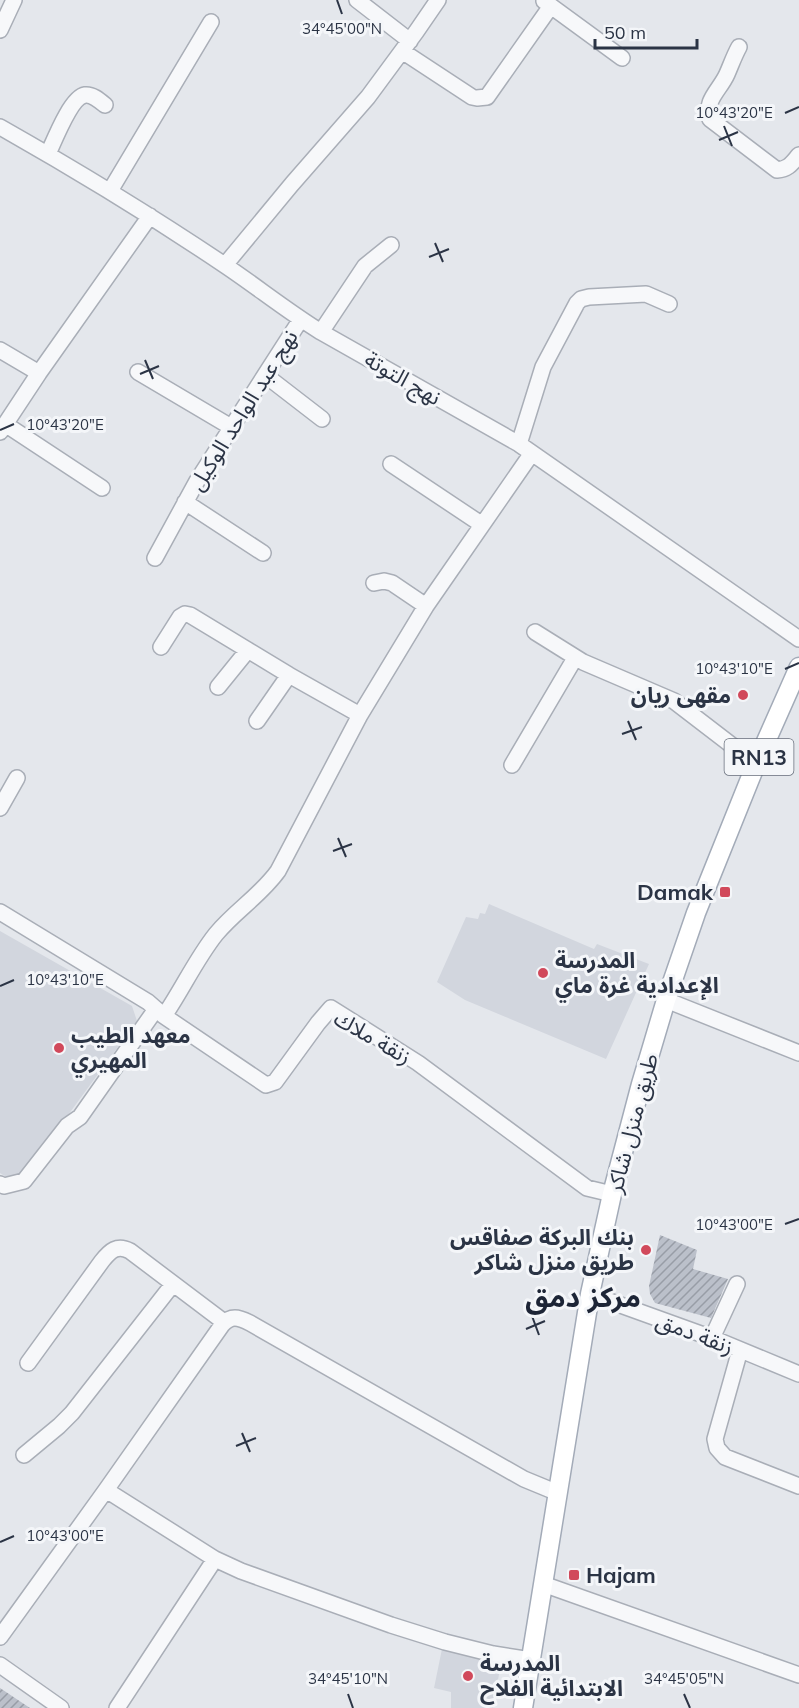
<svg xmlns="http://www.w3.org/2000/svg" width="799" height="1708" viewBox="0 0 799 1708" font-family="Mulish,'Noto Sans Arabic',sans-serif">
  <defs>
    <pattern id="building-hatch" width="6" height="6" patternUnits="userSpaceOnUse" patternTransform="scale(1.5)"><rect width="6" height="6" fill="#bbc0ca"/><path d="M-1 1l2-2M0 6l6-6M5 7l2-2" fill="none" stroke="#989da6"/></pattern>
  </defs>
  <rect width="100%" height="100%" fill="#e4e7ec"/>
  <path fill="#d2d6de" d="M489,904L594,949L597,944L649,964L606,1059L465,1000L437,982L466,917L478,919L480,913L485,914Z
    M0,931L132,1006L137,1021L24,1175L8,1178L0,1173Z
    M442,1649L462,1655L491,1659L493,1662L501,1663L493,1708H451V1692L434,1688Z"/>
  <path fill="url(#building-hatch)" d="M660,1235L697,1250L693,1269L728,1279L711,1318L655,1303L650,1294L649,1286Z
    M0,1688L30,1708H0Z"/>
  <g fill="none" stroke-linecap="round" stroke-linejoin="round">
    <g stroke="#a9aeb7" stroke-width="18">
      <path id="minor" d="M357,0L410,41
        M544,1L622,58
        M0,30L14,0
        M739,47C734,56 731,65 727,74C720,90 704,100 710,119L777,170C789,169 792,163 799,155
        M402,51L472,97L477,98L487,97L551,6
        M0,127C76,170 150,215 223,264C256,286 287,311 321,332L519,444L799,639
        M48,154C54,141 71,97 85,95C92,94 99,100 105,105
        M110,191L211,22
        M225,265L292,184L368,97L416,32L438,0
        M321,332L365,266L391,245
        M0,350L39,373
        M138,372L231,427
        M265,375L322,419
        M5,424L102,488
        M0,432L39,373L150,216
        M519,444L543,367L577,303L581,299L589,297L646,294L669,304
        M391,464L481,524
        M185,502L263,553
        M155,558L197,481L301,319
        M374,583L384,581L392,583L426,606
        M535,632L583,662L674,701L756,764
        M161,647L180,617L185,614L190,615L289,675L360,715
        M218,687L248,650
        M257,721L289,675
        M512,765L575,658
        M0,808L17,778
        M0,912L148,1002L164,1016L266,1085L275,1082L318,1023L331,1008L418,1063L587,1188L612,1194
        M666,1000L799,1053
        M164,1016C182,990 196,959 216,934C235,911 261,895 278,871L360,715L426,606L532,453
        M0,1184L4,1186L24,1181L67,1126L80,1117L156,1009
        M590,1294L712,1338L799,1374
        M712,1338L737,1284
        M740,1350L715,1439L717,1448L725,1457L799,1486
        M28,1363L102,1261C110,1251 117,1244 130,1251L224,1322
        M24,1455L59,1426L72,1413L173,1284
        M106,1490L215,1559L241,1571L391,1625L445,1642L493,1654L531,1660
        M543,1584L799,1675
        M0,1637L106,1490L222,1325C231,1315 238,1317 250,1323L524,1479L558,1493
        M0,1665L61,1708
        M117,1708L215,1559"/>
    </g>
    <g stroke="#a3abb8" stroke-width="21">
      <path id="major" d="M523,1708L590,1294L612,1194L641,1084L666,1000L696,913L756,764L799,667"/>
    </g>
    <use href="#minor" stroke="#f7f8fa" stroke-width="15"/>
    <use href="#major" stroke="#fff" stroke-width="18"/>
  </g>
  <path fill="none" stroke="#2b3445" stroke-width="2" d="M337,0L342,14M785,113L799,107M724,126L732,146M719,140L738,132M435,243L443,262M429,257L449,249M145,360L153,379M140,374L159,366M0,430L14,424M785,669L799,663M628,721L636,740M622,734L642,727M338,838L346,857M333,851L352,844M0,986L14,980M785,1224L799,1219M532,1316L539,1335M526,1329L545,1321M242,1433L250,1452M236,1446L256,1438M0,1542L14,1536M348,1694L353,1708M684,1694L690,1708"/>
  <g fill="#d1495b" stroke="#f4f6f9" stroke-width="2">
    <circle cx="743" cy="695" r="6"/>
    <rect x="719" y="886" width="12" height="12" rx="3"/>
    <circle cx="543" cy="973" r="6"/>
    <circle cx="59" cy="1048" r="6"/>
    <circle cx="646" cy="1250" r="6"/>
    <rect x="568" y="1569" width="12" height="12" rx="3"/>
    <circle cx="468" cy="1676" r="6"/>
  </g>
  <g text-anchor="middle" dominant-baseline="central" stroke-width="6" stroke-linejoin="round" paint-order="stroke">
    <rect fill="#f4f6f9" stroke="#676e7b" stroke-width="1.5" x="724.5" y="739" width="69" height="36" rx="4.5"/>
    <g font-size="21" font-weight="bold" fill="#2b3445">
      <text x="759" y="757">RN13</text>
    </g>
    <g font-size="22" fill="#2b3445" stroke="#f4f6f9">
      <text transform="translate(403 378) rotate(30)">نهج التوتة</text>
      <text transform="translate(243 410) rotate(-58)">نهج عبد الواحد الوكيل</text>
      <text transform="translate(373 1037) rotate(30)">زنقة ملاك</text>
      <text transform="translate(632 1123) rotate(-75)">طريق منزل شاكر</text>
      <text transform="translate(695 1333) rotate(21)">زنقة دمق</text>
    </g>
    <g font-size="22" font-weight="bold" fill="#2b3445" stroke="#f4f6f9" text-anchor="start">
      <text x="731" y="695" text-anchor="end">مقهى ريان</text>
      <text x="713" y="892" text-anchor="end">Damak</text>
      <text x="555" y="960">المدرسة<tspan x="555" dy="25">الإعدادية غرة ماي</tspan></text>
      <text x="71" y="1035">معهد الطيب<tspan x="71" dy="25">المهيري</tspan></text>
      <text x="634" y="1237" text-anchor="end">بنك البركة صفاقس<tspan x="634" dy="25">طريق منزل شاكر</tspan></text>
      <text x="586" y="1575">Hajam</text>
      <text x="480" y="1663">المدرسة<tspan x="480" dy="25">الابتدائية الفلاح</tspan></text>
    </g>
    <g font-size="28" font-weight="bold" fill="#1d2536" stroke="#f4f6f9">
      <text x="583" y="1296">مركز دمق</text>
    </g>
  </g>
  <g font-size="15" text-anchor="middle" fill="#2b3445" stroke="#f4f6f9" stroke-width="6" stroke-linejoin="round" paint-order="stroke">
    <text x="342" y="34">34°45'00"N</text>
    <text x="734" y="118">10°43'20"E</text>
    <text x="65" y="430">10°43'20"E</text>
    <text x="734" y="674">10°43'10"E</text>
    <text x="65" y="985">10°43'10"E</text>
    <text x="734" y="1230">10°43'00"E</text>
    <text x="65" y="1541">10°43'00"E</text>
    <text x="348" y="1684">34°45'10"N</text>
    <text x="684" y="1684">34°45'05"N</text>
  </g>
  <path d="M595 39v9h102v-9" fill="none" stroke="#2b3445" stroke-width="3"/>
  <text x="604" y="39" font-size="18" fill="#2b3445" stroke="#f4f6f9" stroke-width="4.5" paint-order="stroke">50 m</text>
</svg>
